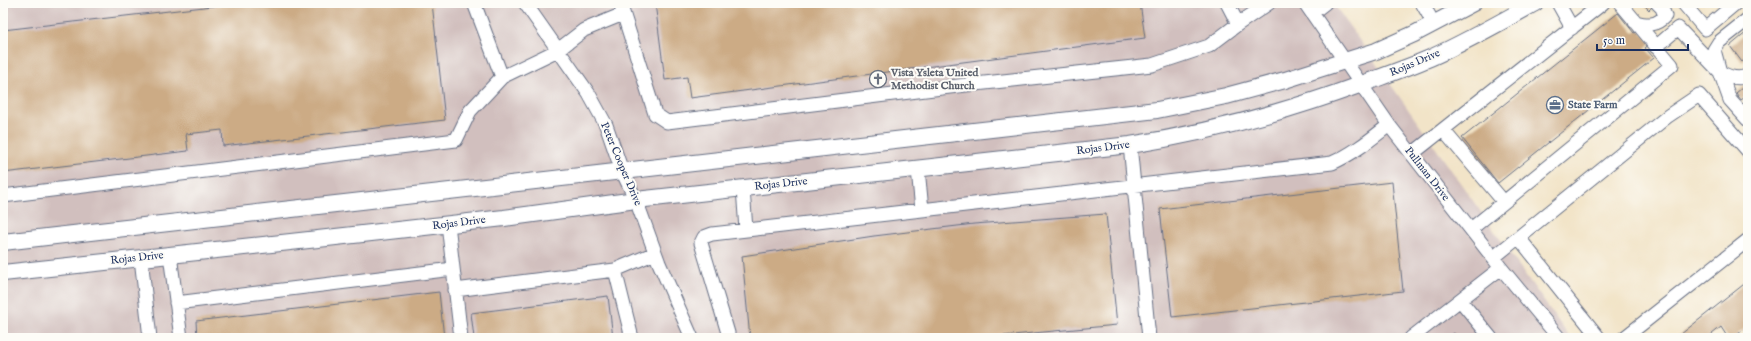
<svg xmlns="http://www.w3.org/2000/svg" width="1751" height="341" viewBox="0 0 1751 341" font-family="'IM FELL English',serif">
  <rect width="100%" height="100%" fill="#fdfcf7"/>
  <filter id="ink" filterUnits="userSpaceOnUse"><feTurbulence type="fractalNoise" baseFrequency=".025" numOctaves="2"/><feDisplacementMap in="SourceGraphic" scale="8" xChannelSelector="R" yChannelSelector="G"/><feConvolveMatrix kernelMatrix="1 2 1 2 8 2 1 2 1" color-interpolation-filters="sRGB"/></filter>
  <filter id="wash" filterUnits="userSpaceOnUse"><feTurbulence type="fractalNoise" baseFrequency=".012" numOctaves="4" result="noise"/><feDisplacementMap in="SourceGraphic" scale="16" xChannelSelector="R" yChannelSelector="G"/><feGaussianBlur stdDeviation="0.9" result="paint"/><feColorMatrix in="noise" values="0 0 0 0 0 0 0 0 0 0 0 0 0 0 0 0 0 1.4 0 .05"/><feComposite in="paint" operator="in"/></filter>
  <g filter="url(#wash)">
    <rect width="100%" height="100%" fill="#f2e4c8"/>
    <path fill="#d1bfbe" d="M3,3H1333L1570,338H3Z"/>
    <g id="blocks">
      <path fill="#ccab85" d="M239,3H432L445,120L223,146L222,130L186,134L188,151L3,173V30Z
        M655,3H1140L1145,38L690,98L687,77L665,80Z
        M1642,3H1650L1653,6L1649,10Z
        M1618,13L1634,33L1639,30L1651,43L1645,48L1654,58L1498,183L1462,138Z
        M1748,31V57L1742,62L1730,46Z
        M1748,83V95L1741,100L1736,93Z
        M1392,182L1403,291L1172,317L1160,209Z
        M1106,214L1117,325L981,338H750L742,256L874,236L974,224Z
        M1748,281V326L1733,338H1728L1721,327L1707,338H1676Z
        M439,292L444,338H197L196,321Z
        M608,296L613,338H474L471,313Z
        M1454,333L1458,338H1447Z"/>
    </g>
  </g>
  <g filter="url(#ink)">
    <use href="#blocks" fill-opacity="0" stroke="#666e83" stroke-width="1"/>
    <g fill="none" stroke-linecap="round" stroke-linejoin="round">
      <g stroke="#666e83" stroke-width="15">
        <path id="minor" d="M474,3L502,77
          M525,3L589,94L606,125L622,171L636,200L659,263L692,338
          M620,3L655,114L667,122L966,85L1152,65L1209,46L1238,24
          M1227,3L1238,24L1269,3
          M1305,3L1389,125L1501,268L1559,338
          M1422,3L1434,24
          M1558,3L1572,28
          M1683,3L1705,29L1736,3
          M1312,13L1325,3
          M1748,19L1719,42L1714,50L1720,72C1729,77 1739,81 1748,75
          M1635,22C1648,25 1656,26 1665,16L1662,8L1657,3
          M1656,47L1678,28L1720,72L1730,100L1748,120
          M1443,130L1504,202
          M1130,145L1149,338
          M1412,154L1603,3
          M918,169L922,210
          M743,188L746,230
          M3,196L456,140L470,111L502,77L558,50L584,30L623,14
          M448,224L461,338
          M1471,229L1672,65L1620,3
          M1519,238L1599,338
          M170,255L181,338
          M141,258L150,338
          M1493,258L1668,116L1699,95L1748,151
          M615,270L632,338
          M455,290L615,270L655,253
          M1460,300L1491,338
          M176,303L453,269
          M728,333L701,243L704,237L712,234L1332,163C1353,154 1371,139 1389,125
          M1411,338L1501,268
          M1624,338L1748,240"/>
      </g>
      <g stroke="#666e83" stroke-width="18">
        <path id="major" d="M3,242L1157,110L1226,96L1285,80L1376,51L1414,34L1473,3
          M3,273L318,239L504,218L636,200L1130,145C1208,133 1285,112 1359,85C1383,76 1407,68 1430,58C1466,42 1501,22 1535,3"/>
      </g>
      <use href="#minor" stroke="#fff" stroke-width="13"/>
      <use href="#major" stroke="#fff" stroke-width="16"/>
    </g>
  </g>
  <defs>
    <g id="church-ring" transform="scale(0.9)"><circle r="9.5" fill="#fdfcf7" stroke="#6b7280" stroke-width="1.5"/><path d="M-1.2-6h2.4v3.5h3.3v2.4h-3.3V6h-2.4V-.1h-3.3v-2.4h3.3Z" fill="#6b7280"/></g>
    <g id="office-ring" transform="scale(0.9)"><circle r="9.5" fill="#fdfcf7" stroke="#5c6f8a" stroke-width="1.5"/><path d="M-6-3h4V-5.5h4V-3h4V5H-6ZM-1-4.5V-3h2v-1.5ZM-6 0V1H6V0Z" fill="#5c6f8a"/></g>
  </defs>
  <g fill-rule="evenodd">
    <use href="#church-ring" x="878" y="79"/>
    <use href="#office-ring" x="1555" y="105"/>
  </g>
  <g text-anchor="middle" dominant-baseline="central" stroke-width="4" stroke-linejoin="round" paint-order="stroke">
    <g font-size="11" fill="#1b2f5e" stroke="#fdfcf7">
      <text transform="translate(1415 63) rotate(-23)">Rojas Drive</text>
      <text transform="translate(1103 148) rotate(-7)">Rojas Drive</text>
      <text transform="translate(621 164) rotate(67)">Peter Cooper Drive</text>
      <text transform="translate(1427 174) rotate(52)">Pullman Drive</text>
      <text transform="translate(781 184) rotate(-6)">Rojas Drive</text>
      <text transform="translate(459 223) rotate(-7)">Rojas Drive</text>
      <text transform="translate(137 258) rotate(-6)">Rojas Drive</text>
    </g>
    <g font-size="11" font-weight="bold" fill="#5b616d" stroke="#fdfcf7" text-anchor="start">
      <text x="891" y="73">Vista Ysleta United<tspan x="891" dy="13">Methodist Church</tspan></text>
    </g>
    <g font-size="11" font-weight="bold" fill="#4e5e75" stroke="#fdfcf7" text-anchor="start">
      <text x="1568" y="105">State Farm</text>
    </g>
  </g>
  <rect width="1751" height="341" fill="none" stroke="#fdfcf7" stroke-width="16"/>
  <path d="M1597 44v6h91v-6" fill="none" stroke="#1b2f5e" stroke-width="2"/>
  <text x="1603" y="44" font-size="12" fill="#1b2f5e" stroke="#fdfcf7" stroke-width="3" paint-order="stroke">50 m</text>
</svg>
